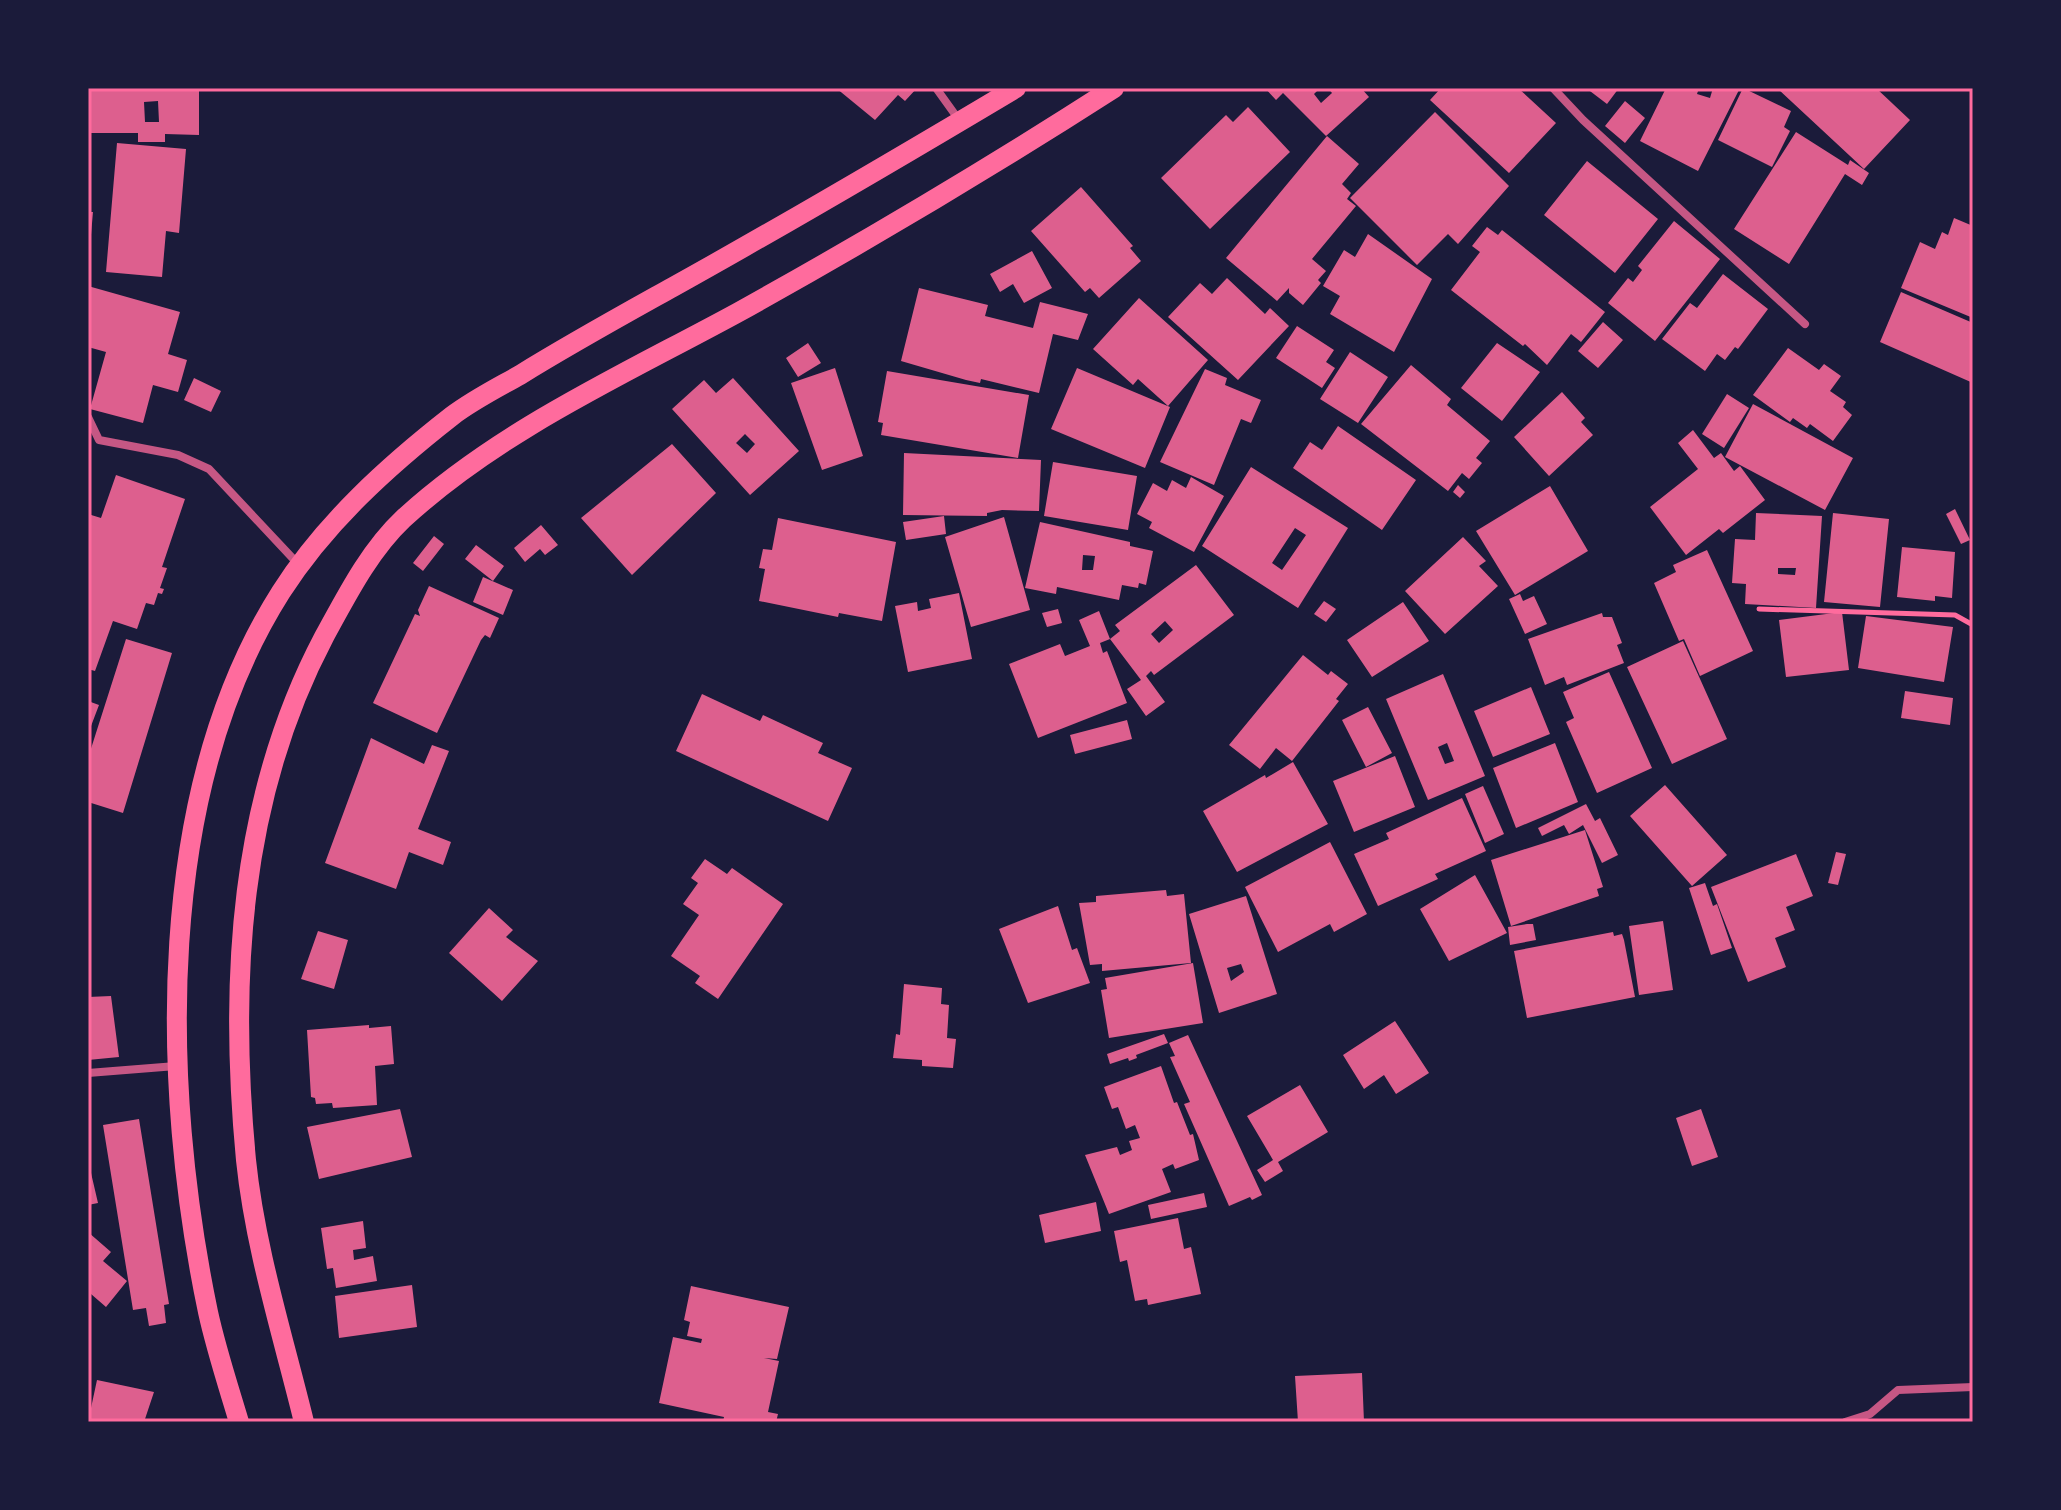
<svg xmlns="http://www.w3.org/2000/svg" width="2061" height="1510" viewBox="0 0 2061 1510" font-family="Figtree,sans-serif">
  <rect width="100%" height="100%" fill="#1b1b3a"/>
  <path fill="#dd5f8e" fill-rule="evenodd" d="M88,88H199V135L165,134V142H138V133H88ZM158,101L159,122H145L144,102Z
    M836,88H917L905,101L898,95L875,120Z
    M1265,88H1320L1314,94L1321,103L1332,93L1328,88H1361L1369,97L1326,136L1283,93L1276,100Z
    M1441,88H1518L1556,123L1509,173L1430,100Z
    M1586,88H1619L1607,104Z
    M1666,88H1699L1697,94L1710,98L1713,88H1740L1698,171L1640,141Z
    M1743,88L1791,111L1784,127L1790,131L1772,167L1718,140Z
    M1777,88H1876L1910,120L1864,169Z
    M1625,101L1645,118L1625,143L1605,126Z
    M1248,107L1290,152L1210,229L1161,178L1226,115L1233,122Z
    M1435,112L1509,186L1458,244L1448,234L1417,265L1350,198Z
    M1796,132L1848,165L1850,160L1869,173L1862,185L1845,174L1789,264L1734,229Z
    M1327,136L1359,164L1342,184L1351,193L1347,199L1356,206L1312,259L1326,271L1318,280L1321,283L1303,305L1289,293V288L1277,301L1226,258Z
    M117,143L186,149L179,233L166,231L162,277L106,272Z
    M1587,161L1658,219L1615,273L1544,215Z
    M1081,187L1133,246L1130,248L1141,261L1099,298L1090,288L1085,292L1031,231Z
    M88,212H93L90,246H88Z
    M1954,218L1973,226V318L1901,288L1920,242L1935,249L1942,232L1948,235Z
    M1674,221L1720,259L1655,341L1608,303L1628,278L1633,282L1642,270L1638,266Z
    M1487,227L1498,235L1502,230L1605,312L1581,342L1571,334L1547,365L1525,344L1523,346L1451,290L1480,252L1472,246Z
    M1368,234L1432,279L1394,352L1330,314L1340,296L1323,286L1344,250L1355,257Z
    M1032,251L1052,288L1024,303L1013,284L1000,292L990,274Z
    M1723,274L1768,309L1738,349L1735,347L1725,360L1717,354L1705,371L1662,339L1690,303L1697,308Z
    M1227,278L1265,314L1270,308L1289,326L1238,380L1168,317L1200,283L1212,294Z
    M88,286L180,312L168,354L187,360L178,392L153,385L143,423L90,409L106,352L88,347Z
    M919,288L988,305L985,316L1033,328L1040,302L1088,314L1078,340L1053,334L1039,393L981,379L980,383L966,380L901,361Z
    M1901,292L1973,323V383L1880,342Z
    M1139,298L1208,360L1168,406L1138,379L1133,385L1093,349Z
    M1603,322L1623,340L1598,368L1578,351Z
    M1297,326L1334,350L1326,362L1335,368L1322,388L1276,358Z
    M808,343L821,363L798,377L786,358Z
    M1497,343L1540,372L1502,421L1461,388Z
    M1788,348L1819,370L1824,364L1841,376L1830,391L1846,402L1843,407L1852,415L1833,441L1810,424L1807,428L1793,418L1790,422L1753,395Z
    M1350,352L1388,377L1358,423L1320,399Z
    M1411,365L1451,399L1447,405L1490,441L1476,458L1482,463L1469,479L1462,473L1448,491L1361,424Z
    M835,368L863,456L822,470L791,383Z
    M1077,368L1170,407L1145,468L1051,429Z
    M1205,369L1227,378L1225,385L1261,400L1251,423L1241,419L1214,485L1160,462Z
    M887,371L1029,395L1018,458L881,435L883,423L878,422Z
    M194,378L221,391L211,412L184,400Z
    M733,378L799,451L750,495L672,409L704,380L716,393ZM745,434L755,444L747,453L736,443Z
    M1562,392L1585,418L1581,422L1593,435L1549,476L1514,437Z
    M1727,394L1749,408L1724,448L1702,434Z
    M1753,404L1853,458L1825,510L1725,457Z
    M1338,426L1416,480L1382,530L1293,468L1310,442L1322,450Z
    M1693,430L1714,458L1721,453L1734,471L1740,466L1765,500L1723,533L1719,529L1686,555L1650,507L1698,469L1678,443Z
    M672,444L716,493L632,575L581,518Z
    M904,453L1041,460L1039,511L1002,510L987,513V516L903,515Z
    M1053,462L1137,476L1128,530L1044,516Z
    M1251,467L1348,528L1298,608L1202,546ZM1295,528L1306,535L1282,570L1272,563Z
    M116,475L185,499L162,567L167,568L160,588L164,589L162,594L158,593L154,605L146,603L137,629L113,621L95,671L88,669V514L101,518Z
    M1191,477L1224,496L1194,552L1149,528L1152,522L1137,514L1153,483L1167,491L1172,480L1186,488Z
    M1458,485L1465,492L1460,498L1453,492Z
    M1550,486L1588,551L1515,595L1476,531Z
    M1955,509L1970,540L1961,544L1946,514Z
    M1756,513L1822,516L1816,608L1745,604L1746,584L1732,583L1735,539L1755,540ZM1778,568H1796L1795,575L1778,574Z
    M1833,513L1889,519L1880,607L1824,602Z
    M944,516L946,534L906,540L903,522Z
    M1004,517L1030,610L971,627L945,537Z
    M778,518L896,542L882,621L839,613L838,617L759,601L765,569L759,568L763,549L772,550Z
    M1040,522L1130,542V546L1153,551L1146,585L1139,583L1138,588L1122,585L1119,600L1057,587L1056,594L1025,588ZM1083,555L1095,556L1093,570H1082Z
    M541,525L558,545L545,555L540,549L525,562L514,548Z
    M434,536L444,544L423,571L413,563Z
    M1463,537L1486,561L1479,566L1498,586L1445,634L1405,591Z
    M476,545L504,566L493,581L465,559Z
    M1902,547L1955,552L1952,598L1935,596V601L1897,597Z
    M1707,550L1753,651L1700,676L1684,639L1679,641L1654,583L1676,572L1673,565Z
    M1196,565L1234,615L1154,675L1151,671L1146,676L1165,702L1146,716L1127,689L1141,680L1110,639L1120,631L1115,625ZM1165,621L1173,630L1159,643L1151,634Z
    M483,577L513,590L503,615L473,602Z
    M429,586L499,618L490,638L485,635L481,640L437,733L373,703L415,614L420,616L418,610Z
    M959,593L972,659L908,672L895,606L917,602L918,611L931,608L929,599Z
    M1520,594L1523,601L1534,596L1547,624L1525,634L1509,599Z
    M1324,601L1336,609L1326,622L1314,614Z
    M1403,602L1429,641L1372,677L1347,640Z
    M1058,609L1062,623L1047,627L1042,613Z
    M1099,611L1110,639L1100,643L1103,653L1107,651L1127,703L1038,738L1009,664L1060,644L1065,656L1090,646L1079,620Z
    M1842,612L1849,670L1786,677L1779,620Z
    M1602,613L1603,617H1612L1622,643L1617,645L1624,663L1567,685L1564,677L1545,685L1528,639Z
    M1866,616L1953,627L1944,682L1858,668Z
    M126,639L172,653L123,813L88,802V758Z
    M1683,641L1727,739L1672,764L1627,667Z
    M1303,655L1328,675L1331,671L1348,684L1336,699L1339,701L1292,761L1276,748L1260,769L1229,745Z
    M1609,672L1652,768L1597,793L1566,722L1574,718L1563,692Z
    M1443,674L1485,776L1428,800L1386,699ZM1447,743L1454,761L1445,764L1438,747Z
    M1531,687L1550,734L1493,757L1474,711Z
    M1905,691L1953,698L1950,725L1901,718Z
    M702,694L760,721L763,715L823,743L818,753L852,768L828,821L676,751Z
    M88,701L99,705L88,734Z
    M1368,707L1392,753L1366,767L1342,720Z
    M1127,720L1132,739L1075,754L1070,735Z
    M371,738L424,764L432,745L449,751L418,829L451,842L443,865L409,852L396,889L325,863Z
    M1555,743L1578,802L1516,828L1493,768Z
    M1395,756L1415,807L1354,832L1333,781Z
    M1293,762L1328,824L1237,872L1203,811L1265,775L1266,778Z
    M1665,785L1727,855L1692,886L1630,816Z
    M1483,786L1504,834L1485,843L1465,794Z
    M1462,798L1486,851L1435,874L1438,879L1378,906L1354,854L1389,839L1386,833Z
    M1586,804L1595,821L1600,818L1618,855L1602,863L1583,825L1569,834L1564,825L1542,836L1538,828Z
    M1585,830L1603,887L1597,889L1599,896L1511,926L1491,860Z
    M1330,842L1367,914L1334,932L1330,924L1278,952L1245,887Z
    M1836,852L1846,854L1838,885L1828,883Z
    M1796,854L1813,896L1786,907L1795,930L1775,938L1786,967L1748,982L1711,887Z
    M705,859L727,874L732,868L783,904L718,999L695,983L700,976L671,956L699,915L683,904L698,883L691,878Z
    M1475,875L1507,933L1449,961L1420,909Z
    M1705,883L1713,906L1717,904L1732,948L1711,955L1689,888Z
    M1166,890L1167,896L1184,894L1191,963L1102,971V964L1090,965L1079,903L1096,902V896Z
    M1246,896L1277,994L1219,1013L1189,914ZM1241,964L1244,972L1231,981L1227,968Z
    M1058,906L1072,950L1077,948L1090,983L1028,1003L999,929Z
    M489,908L513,930L506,937L538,961L502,1001L449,953Z
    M1663,921L1673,990L1639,995L1629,926Z
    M1527,924H1533L1536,940L1510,945L1508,927Z
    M318,931L348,940L334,989L301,979Z
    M1613,932L1614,936L1622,934L1624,940L1635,997L1527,1018L1514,951Z
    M1193,963L1203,1023L1109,1038L1101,990L1107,989L1105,978Z
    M904,984L942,988L941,1004L949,1005L947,1038L956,1039L953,1068L922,1066V1060L893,1058L896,1034L900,1035Z
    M111,996L119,1057L88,1060V997Z
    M1395,1021L1429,1073L1396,1094L1384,1075L1364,1089L1343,1055Z
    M369,1025V1028L391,1026L394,1064L375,1066L377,1105L333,1108L332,1103L316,1104L315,1098L311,1097L307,1030Z
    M1164,1034L1168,1043L1136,1055L1137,1058L1129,1061L1128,1058L1110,1064L1107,1054Z
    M1188,1035L1262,1195L1252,1200L1250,1197L1229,1206L1184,1104L1190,1102L1170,1057L1175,1056L1169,1043Z
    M1161,1066L1174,1103L1177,1102L1190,1135L1193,1134L1199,1160L1175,1169L1173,1164L1162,1169L1171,1192L1109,1214L1085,1155L1117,1147L1120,1155L1132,1150L1129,1141L1140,1138L1135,1125L1126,1129L1118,1107L1112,1109L1104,1087Z
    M1300,1085L1328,1132L1278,1162L1283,1171L1265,1182L1257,1170L1273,1160L1247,1116Z
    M400,1109L412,1157L319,1179L307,1127Z
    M1701,1109L1718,1157L1692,1166L1676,1118Z
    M139,1119L169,1304L164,1305L166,1323L149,1326L146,1308L133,1310L103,1125Z
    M88,1160L98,1203L88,1205Z
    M1204,1193L1207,1207L1151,1219L1148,1205Z
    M1096,1202L1101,1231L1045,1243L1039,1215Z
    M1178,1218L1184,1249L1191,1247L1201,1294L1148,1305L1147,1299L1135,1301L1127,1260L1120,1262L1114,1231Z
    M363,1221L366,1248L353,1250L354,1260L373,1256L377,1281L336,1288L333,1268L327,1269L321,1228Z
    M88,1232L111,1252L103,1261L127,1281L106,1307L91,1294L88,1297Z
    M412,1285L417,1327L339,1338L335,1296Z
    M691,1286L789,1307L777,1359L764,1358L779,1361L768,1412L778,1414L776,1422H723L724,1417L659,1403L673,1337L701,1343L702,1339L687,1336L690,1322L684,1320Z
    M1362,1373L1364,1422H1298L1295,1376Z
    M97,1380L154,1392L144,1422H88Z
    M606,1419H643V1422H606Z"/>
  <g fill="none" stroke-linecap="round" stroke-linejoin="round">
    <path stroke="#ff6b9d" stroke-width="5" d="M1759,609L1955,615L1973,625"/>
    <path stroke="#c65784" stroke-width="8" d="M936,88L959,120
      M1553,88L1583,120L1805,324
      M88,417L99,440L178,455L209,469L299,565
      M88,1073L176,1066
      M1845,1422L1870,1414L1898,1390L1973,1387"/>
    <path stroke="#ff6b9d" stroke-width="20" d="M239,1422C228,1385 216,1349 208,1312C161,1087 154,792 281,592C325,523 388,466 452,416C473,400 497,388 520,375C570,344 621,316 673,287C788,223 902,156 1016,88
      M304,1422C283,1336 255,1248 246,1160C229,981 239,798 324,637C346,597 369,551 403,519C500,430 623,375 737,313C865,242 991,167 1114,88"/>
  </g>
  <rect width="2061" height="1510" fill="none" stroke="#1b1b3a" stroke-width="180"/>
  <rect x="90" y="90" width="1881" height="1330" fill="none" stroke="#ff6b9d" stroke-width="3"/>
</svg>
